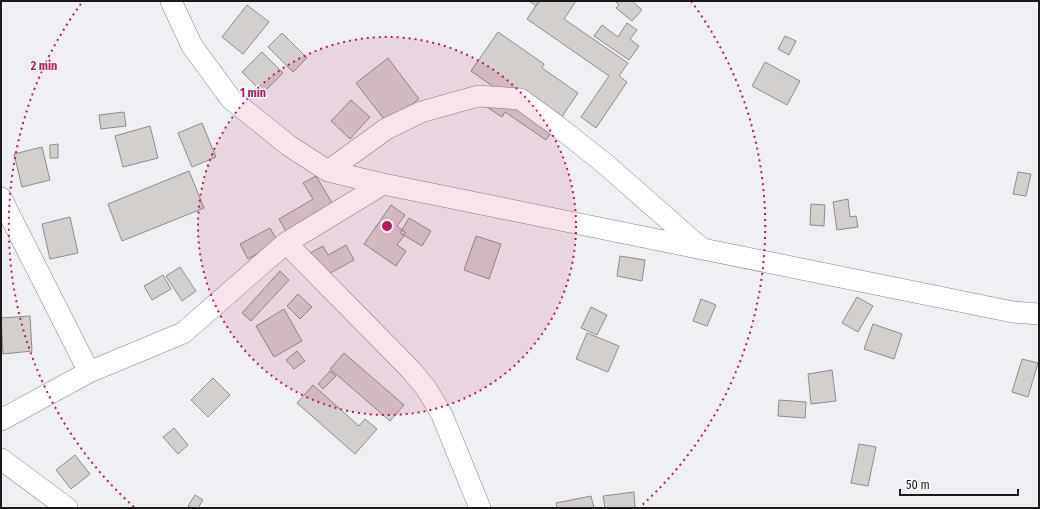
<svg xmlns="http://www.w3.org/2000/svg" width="1040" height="509" viewBox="0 0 1040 509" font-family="'Fira Sans Condensed',sans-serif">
  <rect width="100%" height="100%" fill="#edeff2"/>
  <path fill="#d3cfcd" stroke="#908c8a" d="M529,1H540L536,6Z
    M539,1H576L564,19L628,63L619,76L627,82L596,128L581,117L609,76L527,19Z
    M615,1H632L642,10L632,21L616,8L619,5Z
    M247,5L269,22L243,54L222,37Z
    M627,23L637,30L630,39L639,46L629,60L594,36L602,25L618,37Z
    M498,32L544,64L542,68L578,93L546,140L505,112L502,117L487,107L498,90L471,71Z
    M282,33L307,58L293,72L268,47Z
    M785,36L796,41L789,55L778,49Z
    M262,52L283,73L263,93L242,72Z
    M388,58L419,99L387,123L356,83Z
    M765,62L800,81L787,105L752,86Z
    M351,100L370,117L350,139L331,121Z
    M124,112L126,126L101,129L99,115Z
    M202,123L216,157L192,167L178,133Z
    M150,126L158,158L123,167L115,136Z
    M58,144V158H50V145Z
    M42,147L50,180L22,187L14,154Z
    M189,171L204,208L122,241L108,204Z
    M1018,172L1031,174L1026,196L1013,194Z
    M316,176L335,208L288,235L279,219L313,199L303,183Z
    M848,199L850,217L856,216L858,227L837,230L833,202Z
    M811,204L825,205L824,226L810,225Z
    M391,205L405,215L397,226L406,233L397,245L406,251L396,266L364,244Z
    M70,217L78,253L50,259L42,224Z
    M409,218L431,231L422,246L400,233Z
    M270,228L278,242L248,259L240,244Z
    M476,236L501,244L489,279L464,270Z
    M346,245L354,260L312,283L299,259L323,246L328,255Z
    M620,256L645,260L642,281L617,276Z
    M180,267L196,291L182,301L166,276Z
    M280,271L289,280L251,321L242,313Z
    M163,275L171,289L152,300L144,286Z
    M298,294L312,307L300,319L287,306Z
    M857,297L873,306L858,332L842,323Z
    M701,299L716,305L707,326L693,321Z
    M591,307L607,315L597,335L581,328Z
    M284,309L302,341L274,357L256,326Z
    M30,316L32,351L3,354L1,318Z
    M873,324L902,334L894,359L864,349Z
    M587,333L619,346L608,372L576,359Z
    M297,351L305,361L294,369L286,360Z
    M344,353L404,405L390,421L330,369Z
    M1022,359L1038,363L1028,397L1012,392Z
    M832,370L836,401L811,404L808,374Z
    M330,371L336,376L323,389L318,384Z
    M213,378L230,395L208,417L191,400Z
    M313,385L359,426L365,419L377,429L355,454L297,403Z
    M779,400L806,402L805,418L778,416Z
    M174,428L188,445L178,454L163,437Z
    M859,444L876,447L868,486L851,483Z
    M75,455L90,474L71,489L56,470Z
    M634,492L635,508H605L603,496Z
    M195,495L203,500L198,508H191L188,506Z
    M591,496L594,508H557L556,503Z"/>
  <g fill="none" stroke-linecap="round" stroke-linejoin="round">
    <g stroke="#848689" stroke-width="22">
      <path id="minor" d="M171,1L192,46L231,99L288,145L328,171L383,184L1013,312L1039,314
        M328,171L386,129L421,112L478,96L520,99L556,125L604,163L702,249
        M1,198L89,372
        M286,243L410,369L426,388L442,415L480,508
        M1,420L89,372L183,333L286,243L383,184
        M1,459L67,508"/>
    </g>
    <use href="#minor" stroke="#fff" stroke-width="21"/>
  </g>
  <circle cx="387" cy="226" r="189" fill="#c2185b" fill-opacity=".12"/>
  <g fill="none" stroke="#c2185b" stroke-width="2" stroke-dasharray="2 4">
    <circle cx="387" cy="226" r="189"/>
    <path d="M134 507A378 378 0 0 1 83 1M691 1A378 378 0 0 1 640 507"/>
  </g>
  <circle cx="387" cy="226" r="6" fill="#c2185b" stroke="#fbfcff" stroke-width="2"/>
  <g font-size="12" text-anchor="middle" font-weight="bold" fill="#c2185b" stroke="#fbfcff" stroke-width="3" stroke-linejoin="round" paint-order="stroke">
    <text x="44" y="70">2 min</text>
    <text x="253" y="97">1 min</text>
  </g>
  <rect width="1040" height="509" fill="none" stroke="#19191a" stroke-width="4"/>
  <path d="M900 489v6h118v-6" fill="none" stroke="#19191a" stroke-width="2"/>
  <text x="906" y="489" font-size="12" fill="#19191a" stroke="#fbfcff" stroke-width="3" paint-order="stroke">50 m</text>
</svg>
